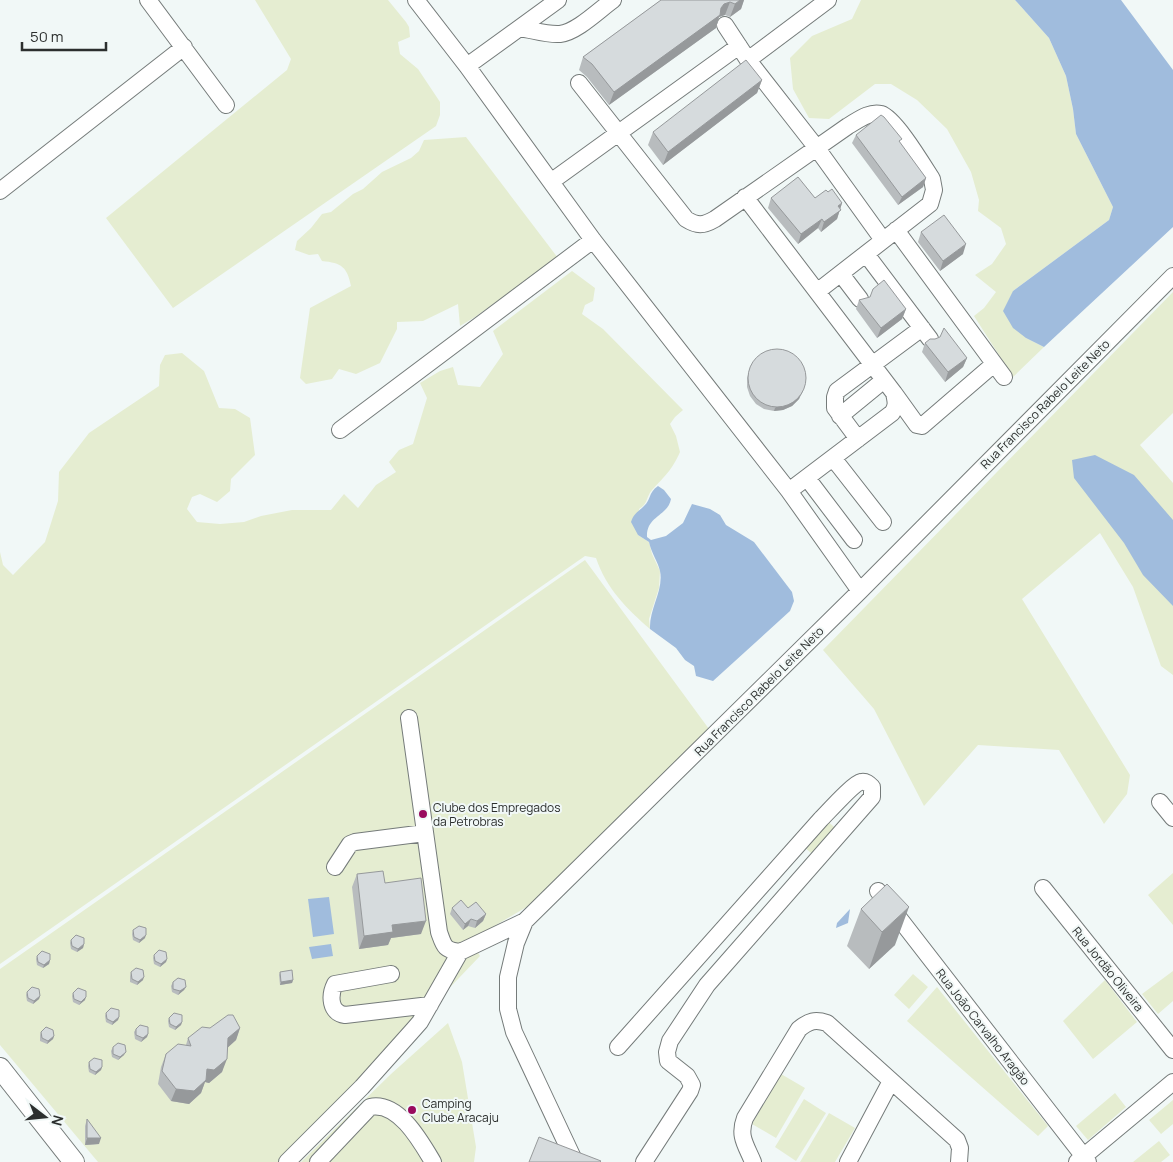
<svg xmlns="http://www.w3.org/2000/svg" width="1173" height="1162" viewBox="0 0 1173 1162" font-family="Manrope,sans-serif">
  <rect width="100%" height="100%" fill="#f1f8f7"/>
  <path fill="#e5edd1" d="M255,0H388L406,22L409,27L410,37L398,42L400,54L418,69L440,102V115L436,126L173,308L106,218L287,70L291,59Z
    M861,0H1015L1049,38L1066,76L1073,109L1076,134L1113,207L1109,220L1013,291L1026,338L1044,347L1013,377L974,316L984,308L996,292L975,275L992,264L1006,244L1001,228L978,211L979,200L971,172L947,129L917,100L891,84H875L829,119L809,118L793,89L790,58L812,36L852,19Z
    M466,137L558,258L475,317L460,326L458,304L423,321L397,322V329L380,363L356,374L339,369L332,379L306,384L300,378L310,308L351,286C347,267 342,263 322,261L318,254L309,255L295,250L297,241L311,228L322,214L331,212L353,194L363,189L382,172L411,158L419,151L424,140Z
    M572,271L595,288L593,301L585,305L582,314L603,329L683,410L675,417L670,424L676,436L680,452C672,470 665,476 652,490C646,497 648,504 639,509L638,535L649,542L652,554L660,571L659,588L649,619L650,629C627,609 606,588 596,558L585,556L0,964V552L3,565L13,575L45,542L58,501L59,472L89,433L159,386L160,365L165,355L182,353L204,371L219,408L235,409L250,418L255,455L231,479L230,491L217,502L200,494L192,497L187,509L197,522L220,524L244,522L261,516L292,510H331L344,494L358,508L376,485L396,472L389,462L399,450L413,444L427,398L420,383L440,371L453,367L458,385L480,387L503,354L493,331Z
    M1173,292V413L1140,445L1173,483V675L1161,666L1133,587L1100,533L1022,599L1130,775L1127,794L1104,824L1059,750L978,745L924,806L874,709L823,650Z
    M585,560L709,729L540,899L471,940L480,956L283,1162H98L0,1045V969Z
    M826,820L839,831L816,857L804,847Z
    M1173,873V925L1148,895Z
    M1173,971V1001L1158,1014L1142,994Z
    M913,974L928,987L909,1009L894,995Z
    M1105,980L1137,1022L1093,1059L1063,1021Z
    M937,987L1048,1126L1038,1136L907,1021Z
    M448,1023L462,1062L476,1147L474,1162H301L391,1074Z
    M781,1074L805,1088L776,1138L752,1124Z
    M1115,1093L1126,1107L1088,1140L1076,1126Z
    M804,1099L826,1113L796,1161L775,1147Z
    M1173,1100V1124L1161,1134L1149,1120Z
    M829,1113L855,1128L835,1162H800Z
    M1159,1141L1170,1155L1161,1162H1133Z"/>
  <path fill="#a0bcdd" d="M1015,0H1121L1173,70V227L1044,347L1026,338L1013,328L1003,311L1013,291L1109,220L1113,207L1076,134L1073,109L1066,76L1049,38Z
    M1095,455L1134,475L1173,520V606L1143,575L1124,543L1074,478L1072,460Z
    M658,486L664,490L671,499C668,516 646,516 647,537L651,540L666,536L683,523L692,504L710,509L720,515L726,525L754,542L792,592L794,601L790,611L713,681L696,676L694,666L685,660L676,648L650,629C649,609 664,590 660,571C658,562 651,552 649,542L638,535L631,522C634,513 638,512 644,506C651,500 648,493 658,486Z
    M329,897L334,934L313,937L308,899Z
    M850,909L848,923L836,928L837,923Z
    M331,944L333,956L312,959L309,947Z"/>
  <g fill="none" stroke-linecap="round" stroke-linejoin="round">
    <g stroke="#757b7a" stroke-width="18">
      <path id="minor" d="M148,0L226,105
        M416,0L467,66L593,240L789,491L860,591
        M725,25L748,60L816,147L883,240
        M520,28C533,30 547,35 560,34C577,32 599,10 613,0
        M748,60L828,0
        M467,66L558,0
        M579,83L686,219C697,226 703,226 715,219L848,126C857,121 869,111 881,114C895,118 923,165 932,179L934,190L930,204L818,291
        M552,181L739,46
        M0,191L184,47
        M745,197L894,393C896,402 897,406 892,413L789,491
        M896,230L1004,377
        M866,254L930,339
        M841,274L860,299
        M894,393L917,425L922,426L994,364
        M840,416L884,380
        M340,430L593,240
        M858,439L835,408V397L837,391L922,328
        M833,458L883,522
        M807,478L854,540
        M409,718L439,932C444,946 444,950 460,952L525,921
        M1160,802L1173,818
        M335,867L350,844L355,842L425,833
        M1043,888L1173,1050
        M878,891L1088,1162
        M391,974L335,984C329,996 330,1013 345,1015L430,1005
        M618,1047L821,819C828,812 854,783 861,782C866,781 869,784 872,787V797L707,985L670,1041L667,1052L668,1061L687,1076L692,1085L690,1091L644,1162
        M287,1162L362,1087L413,1030L420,1022L460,952
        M318,1162L370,1107C398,1101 420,1140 433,1162
        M575,1162L514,1032L508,1009V977L516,943L525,921L860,591L1173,276
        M753,1162C746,1145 738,1136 745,1118L799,1029C809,1021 815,1019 827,1023L957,1140L960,1148L959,1162
        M848,1162L891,1081
        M1077,1162L1173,1082"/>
    </g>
    <g stroke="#757b7a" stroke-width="22">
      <path id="major" d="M0,1068L74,1162"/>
    </g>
    <use href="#minor" stroke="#fff" stroke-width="16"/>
    <use href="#major" stroke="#fff" stroke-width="20"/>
  </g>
  <path fill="#b8bcbe" d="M661,0H744L741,9L730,17L725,15L719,17L716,28L609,105L587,77L579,70L583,57Z
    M762,80L757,93L663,165L648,145L653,132Z
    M856,135L900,143L926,178L923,187L898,205L852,143Z
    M828,192L842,203L837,219L821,232L818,228L798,244L768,208L771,198H815Z
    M921,232L963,254L940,271L918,242Z
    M859,300L906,309L902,319L877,338L856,309Z
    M925,343L967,358L963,367L945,382L922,352Z
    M751,365L803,391L799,399L792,406L783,410L774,411L764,409L756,404L750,396L747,387V378Z
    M357,874L385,883L421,934L391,938L388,945L359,949L352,887Z
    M452,908H468L486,914L483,921L475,928L468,926L463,930L450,914Z
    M861,909L895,945L869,969L847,946Z
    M133,930L145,938L139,943L133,940L132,934Z
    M71,940L84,944L83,948L77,952L71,949L70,943Z
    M154,955L167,959L166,962L160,967L154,964L153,958Z
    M37,956L50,960L49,964L43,968L37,965L36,959Z
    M131,972L143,980L137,985L130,982V976Z
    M280,972L293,980L292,983L280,985L279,975Z
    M173,982L186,987L184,990L178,995L172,992L171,986Z
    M27,992L40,996L39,999L33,1004L27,1001L26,995Z
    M73,993L85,1000L79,1005L73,1002L72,996Z
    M106,1013L119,1017L118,1020L112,1025L106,1022L105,1016Z
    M169,1018L182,1022L181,1025L175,1030L169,1027L168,1021Z
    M210,1028H240L236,1040L228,1047L222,1072L209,1083L205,1082L201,1093L189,1104L171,1101L158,1084L161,1067L166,1054L186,1045L188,1038Z
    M136,1029L148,1034L147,1037L141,1042L135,1039L134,1032Z
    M41,1032L54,1036L53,1039L47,1044L40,1041V1035Z
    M113,1047L124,1055L118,1060L112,1057L111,1051Z
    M89,1062L102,1067L101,1070L95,1075L89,1072L88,1066Z
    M87,1119L99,1144L85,1145V1126Z"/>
  <path fill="#96999b" d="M740,0H744L741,9L730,17L735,4Z
    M730,2L725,15L719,17L716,28L609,105L614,92L721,8L724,4Z
    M762,80L757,93L663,165L668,152Z
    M926,178L923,187L898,205L902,197Z
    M842,203L837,219L821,232L824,222L838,206Z
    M822,219L818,228L798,244L801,234Z
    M966,244L963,254L940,271L943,261Z
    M906,309L902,319L877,338L881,328Z
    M967,358L963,367L945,382L948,372Z
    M804,387L799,399L792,406L783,410L774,411L775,408Z
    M909,907L895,945L869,969L882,932Z
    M486,914L483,921L475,928L477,921Z
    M471,919L468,926L463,930L465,924Z
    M426,921L421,934L391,938L388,945L359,949L364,936L392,925Z
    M146,935L145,938L139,943L140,940Z
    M84,944L83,948L77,952L78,949Z
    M167,959L166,962L160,967L161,964Z
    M50,960L49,964L43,968L44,965Z
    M144,977L143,980L137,985L138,982Z
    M293,980L292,983L280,985L281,982Z
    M186,987L184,990L178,995L180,991Z
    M40,996L39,999L33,1004L34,1001Z
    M86,997L85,1000L79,1005L81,1002Z
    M119,1017L118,1020L112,1025L113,1022Z
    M182,1022L181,1025L175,1030L176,1027Z
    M240,1028L236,1040L224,1051L228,1038Z
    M148,1034L147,1037L141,1042L143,1038Z
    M54,1036L53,1039L47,1044L48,1041Z
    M126,1052L124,1055L118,1060L120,1057Z
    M227,1059L222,1072L209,1083L205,1082L201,1093L189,1104L171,1101L176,1089L207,1069Z
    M102,1067L101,1070L95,1075L96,1072Z
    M87,1138H101L99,1144L85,1145Z"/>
  <path fill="#d6dbdd" stroke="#96999b" d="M661,0H740L735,4L730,2L724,4L721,8L720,15L614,92L592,64L583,57Z
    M746,60L762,80L668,152L653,132Z
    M881,115L884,117L902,139L899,141L926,178L902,197L856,135Z
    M798,177L815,198L826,190L828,192L832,189L842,203L838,206L841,210L824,222L822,219L801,234L771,198Z
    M944,215L966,244L943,261L921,232Z
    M884,280L906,309L881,328L859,300L870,297L873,289Z
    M944,328L967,358L948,372L925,343L930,339H935L940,337Z
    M748 378a29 29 0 1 1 58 0a29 29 0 1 1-58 0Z
    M383,871L385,883L421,878L426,921L392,925L393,932L364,936L357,874Z
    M887,884L909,907L882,932L861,909Z
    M461,900L468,908L476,902L486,914L477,921L471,919L465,924L452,908Z
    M139,926L146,928V935L140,940L134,937L133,930Z
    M76,935L84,938V944L78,949L72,946L71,940Z
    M159,950L166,952L167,959L161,964L155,961L154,955Z
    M42,951L50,954V960L44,965L38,962L37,956Z
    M136,968L143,970L144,977L138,982L132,979L131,972Z
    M292,970L293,980L281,982L280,972Z
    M178,978L185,980L186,987L180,991L173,989V982Z
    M32,987L39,989L40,996L34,1001L28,998L27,992Z
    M78,988L86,991V997L81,1002L74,999L73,993Z
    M111,1008L119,1010V1017L113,1022L107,1019L106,1013Z
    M174,1013L182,1015V1022L176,1027L170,1024L169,1018Z
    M228,1015H233L240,1028L228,1038L227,1059L214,1070L207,1069L206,1080L194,1091L176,1089L162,1071L166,1054L178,1044L191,1046L188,1038L202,1027L210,1028Z
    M140,1025L148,1027V1034L143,1038L136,1035V1029Z
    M46,1027L53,1030L54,1036L48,1041L42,1038L41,1032Z
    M118,1043L125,1045L126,1052L120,1057L113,1054V1047Z
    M94,1058L102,1060V1067L96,1072L90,1069L89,1062Z
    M87,1119L101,1138H87Z
    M539,1137L601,1161L600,1162H529Z"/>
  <g fill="#990a5d" stroke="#f1f8f7" stroke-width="2">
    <circle cx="423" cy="814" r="5"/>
    <circle cx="412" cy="1110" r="5"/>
  </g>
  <g text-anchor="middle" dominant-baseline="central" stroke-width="4" stroke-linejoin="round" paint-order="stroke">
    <g font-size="12" fill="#2c2f2e" stroke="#f1f8f7">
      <text transform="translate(1045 404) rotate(-45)">Rua Francisco Rabelo Leite Neto</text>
      <text transform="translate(759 691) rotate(-45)">Rua Francisco Rabelo Leite Neto</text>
      <text transform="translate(1108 969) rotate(51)">Rua Jordão Oliveira</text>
      <text transform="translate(983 1027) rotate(52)">Rua João Carvalho Aragão</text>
    </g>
    <g font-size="12" fill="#2c2f2e" stroke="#f1f8f7" text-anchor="start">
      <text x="433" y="807">Clube dos Empregados<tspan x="433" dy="14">da Petrobras</tspan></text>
      <text x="422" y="1103">Camping<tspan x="422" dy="14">Clube Aracaju</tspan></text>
    </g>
  </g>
  <g transform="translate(45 1117) rotate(106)" stroke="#f1f8f7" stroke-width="4" paint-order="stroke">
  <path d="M0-4L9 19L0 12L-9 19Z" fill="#2c2f2e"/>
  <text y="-8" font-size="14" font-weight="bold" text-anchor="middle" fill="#2c2f2e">N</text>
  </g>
  <path d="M22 42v8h84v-8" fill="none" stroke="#2c2f2e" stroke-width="2.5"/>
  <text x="30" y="42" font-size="15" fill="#2c2f2e" stroke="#f1f8f7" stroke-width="4" paint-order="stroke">50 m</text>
</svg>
